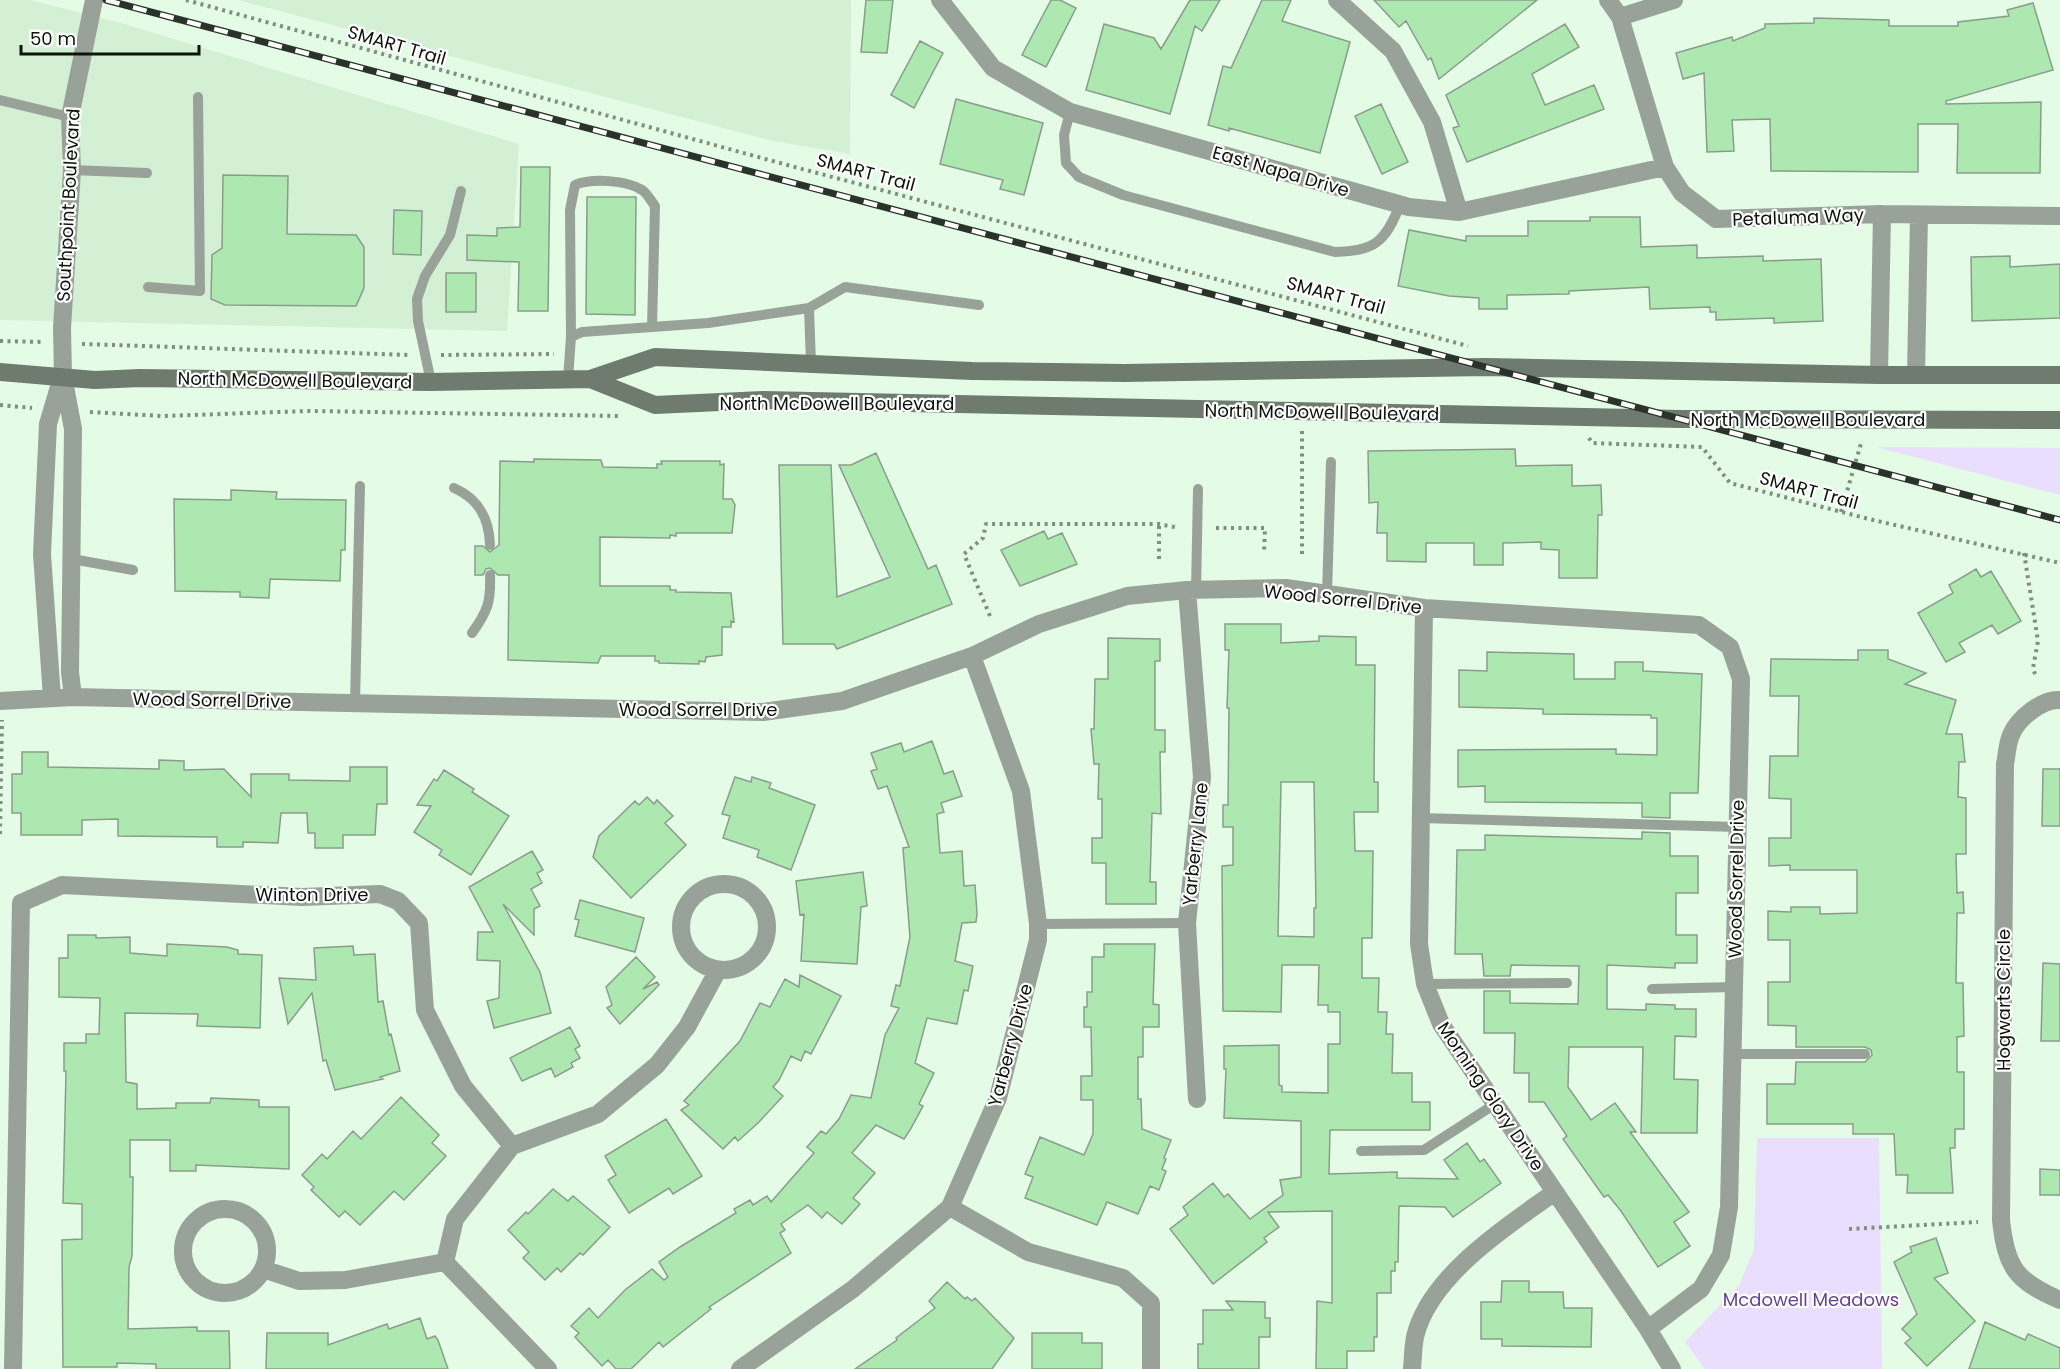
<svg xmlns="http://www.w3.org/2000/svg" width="2060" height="1369" viewBox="0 0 2060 1369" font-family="Poppins,sans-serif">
  <rect width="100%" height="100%" fill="#e4fbe5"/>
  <path fill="#d3f0d4" d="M0,0H30L121,23L519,144L507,331L0,320Z
    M238,0H851L850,154L773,141Z"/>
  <path fill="#e9defe" d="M1876,447L2060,448V495Z
    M1757,1138H1879L1882,1369H1705L1685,1342L1739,1285L1754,1250Z"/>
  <path fill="#ade8b1" stroke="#899e8a" stroke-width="1.5" fill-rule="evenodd" d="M866,0H893L887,53L861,52Z
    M1051,0H1060L1076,8L1046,67L1022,55Z
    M1190,0H1220L1202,31L1195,26L1170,114L1086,90L1104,24L1154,38L1161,49Z
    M1262,0H1291L1282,21L1350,42L1320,153L1229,128V131L1208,125L1223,66L1231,68Z
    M1374,0H1537L1439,79L1431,58L1428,60L1406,21L1399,27Z
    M2033,3L2053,70L1946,101V104L2041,102L2040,173H1957L1958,124H1918V172L1771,171L1770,119L1732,120L1734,151L1707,152L1704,73L1683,79L1676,53L1732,37L1733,41L1765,28V24L1814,23V18L1889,20V26H1958V22L2009,16L2007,10Z
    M1565,24L1579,47L1532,74L1545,105L1594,85L1604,109L1467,162L1453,128L1459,126L1446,95Z
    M920,41L943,53L914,108L891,95Z
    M956,99L1043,123L1024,195L1000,189L1003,180L940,164Z
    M1381,104L1408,162L1382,174L1355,116Z
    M521,167H550L548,311H518L519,262L467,260V235L497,236V228L520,227Z
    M223,175L288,176L287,234L356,235L364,247V288L356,306L225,305L211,299L212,255L222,248Z
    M587,197H636L635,315L586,314Z
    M394,210L422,211L421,255L393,254Z
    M1590,217H1640L1641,247L1697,245V258L1763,256V261L1821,259L1823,321L1774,323V318L1716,320V312H1710V307L1650,309L1649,287L1569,291V294L1507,295V309H1479V298L1449,296L1398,286L1409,230L1466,241V236H1528V221H1590Z
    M2010,256V267L2060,264V318L1972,321L1971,257Z
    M446,273H476V312H446Z
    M1515,449L1516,466L1572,465V486L1601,485L1602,515H1598L1597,578H1559V550L1541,549V542L1503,543V565H1474V543H1426V562L1387,561V533H1377L1378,502L1369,503L1368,451Z
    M876,453L928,569L936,565L952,604L837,649L834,644H783L779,465H831L837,597L890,577L839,465H851Z
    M534,459L601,460L603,467L657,468V464H662L661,461H720V465L724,464L723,499H732L735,505L732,533H676V536L670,535V538L600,537V586H670V590H676V592L731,593L734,622L731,621V627H722V655L706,657L705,662L699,661V664L659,663V661H655V656H601L598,663L508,660L509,575H498L490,568L486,569L483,575H475V546H483L490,552L499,545L500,461L534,462Z
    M231,490L277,492L276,499L346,500L345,550H341L340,581L270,579L269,598L240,597V592L175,591L174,499L231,500Z
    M1044,531L1048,539L1062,533L1077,564L1020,586L1001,550Z
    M1976,569L1981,577L1991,571L2021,621L1998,634L1992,625L1959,643L1965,652L1946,662L1918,613L1953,593L1949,585Z
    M1225,624H1281V643L1319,641V636L1356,637V665H1375L1374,782H1378V812H1354L1355,851H1373L1372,938H1362V978H1379L1378,1012H1387L1386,1034H1393L1392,1073H1412V1102H1430V1130H1330L1329,1174L1397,1172V1178L1458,1179L1444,1160L1467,1143L1480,1162L1484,1159L1501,1183L1453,1217L1445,1207L1399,1206L1398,1262H1395V1271H1391V1293H1377V1337H1374V1351H1347V1369H1316L1317,1301L1332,1303V1211L1268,1212L1279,1227L1264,1238L1267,1242L1213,1284L1170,1229L1188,1215L1183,1207L1213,1183L1224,1197L1228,1194L1250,1219L1283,1195L1280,1180L1301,1177V1121L1224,1118L1226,1069H1224V1046L1279,1045V1085L1282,1086V1092L1328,1093V1044H1340V1012H1328V1005H1318L1319,965H1282L1281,1012L1223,1011L1222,866L1233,865V827H1223V805H1228L1229,708H1227L1229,650H1225ZM1281,782H1314L1316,908H1314V937L1278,936Z
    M1108,638L1160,639V661H1155V730H1165V752H1160L1161,814L1152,813L1150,882H1156V904H1106V863H1092V838H1102V799H1098L1099,764H1094L1091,729H1094L1095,679H1108Z
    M1858,650H1888V659L1926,673L1905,684L1956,700L1946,734H1962L1965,762H1959L1958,797L1966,798V854H1956L1957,893L1963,892L1964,913H1957L1956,983H1963L1964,1036L1957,1037V1072H1964V1129H1955V1148H1950L1953,1193H1907L1908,1175H1896L1894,1134H1853V1124H1767V1084H1795L1796,1062H1865L1872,1055L1871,1050L1865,1047H1796V1026L1768,1025V982H1790V940H1768V911L1791,912V907H1820V914L1857,913V870H1790V865L1769,866V838H1791V799L1769,798L1770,756H1798V739L1799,696H1770L1771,659L1858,660Z
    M1487,652L1574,654V679H1615V662H1643V671L1702,674L1698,793H1670V818L1642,817V803L1485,802V786L1458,787V750L1616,749V754L1657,755V718H1651V715L1543,714V709L1459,707V670L1487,671Z
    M932,741L944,774L953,771L962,796L941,803L944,812L937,814L940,853L962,851L964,886L975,885L977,913L976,922L962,923L955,961L973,966L968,991L964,990L957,1024L927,1018L915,1063L934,1073L919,1104L923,1106L910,1130L904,1139L876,1125L852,1153L875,1173L853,1198L860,1204L842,1224L827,1212L822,1218L808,1205L781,1224L785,1230L780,1233L791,1253L709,1307L711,1309L663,1347L659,1342L631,1369H616L608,1360L602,1366L575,1337L579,1333L571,1326L589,1308L598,1318L625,1290L652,1269L664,1280L668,1277L659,1262L680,1247L736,1213L734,1209L750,1200L753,1205L767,1196L771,1202L814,1153L807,1147L821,1131L826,1134L839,1119L851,1095L871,1098L885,1035L899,1008L891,1006L896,985L900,986L910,937L903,848L909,847L887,786L878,789L871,771L877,769L871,753L901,743L904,752Z
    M22,752H48V767L159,769V760L184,761V770L224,769L251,797V774H289V780L350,781V767H387V804H377L375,835H343V848H315V833H308L307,813H281L278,843L243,842V847H217V837L118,836V819L82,820V835H21V813H12V774H22Z
    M2043,769H2060V826H2042Z
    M444,770L474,789L472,792L509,816L471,875L439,855L442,850L414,832L431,806L417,805L434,779L437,781Z
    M735,777L751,782L752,777L771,783L769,788L815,805L791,870L757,857L759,850L723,838L730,816L722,814Z
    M647,797L654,804L657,800L673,816L665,823L686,845L631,898L593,857L599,836L635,801L639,805Z
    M1642,832L1670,833V856H1698V893H1676V935H1697V963H1675V968L1607,965V1009L1646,1010V1004L1675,1005V1009H1696V1037L1675,1036L1674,1079L1698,1080L1697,1133H1641L1643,1047H1569L1568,1087L1591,1120L1615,1103L1636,1132H1630L1689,1212L1674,1222L1690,1246L1658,1267L1621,1211L1608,1195L1604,1197L1563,1139L1567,1136L1544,1102H1529V1073H1514L1515,1033H1484V991H1510V1003L1578,1004L1579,966L1511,965L1510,976H1484L1482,954H1455L1457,850H1485V835L1642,839Z
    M532,851L543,870L537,873L542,883L531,889L540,906L534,909V935L503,904L540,972L551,1013L494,1028L487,1001L499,998L500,961L477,960L478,932H493L469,887Z
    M863,872L867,906L861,907L857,964L801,961L804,914L800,915L796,881Z
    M580,900L644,918L635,952L575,936L579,920L575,919Z
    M68,935H96V938L130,937V953L167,956V944L227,947L238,950V954L262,955L260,1028L197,1026L198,1014L125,1013L126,1082L137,1084V1109L176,1108V1103H210L211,1098L259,1100V1107H289V1169L196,1165V1171H170V1140H130V1177H133L132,1256L129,1267L128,1329L197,1327V1331H229L230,1369H156V1364L117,1363V1367H63L62,1240L82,1239V1204L63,1203L66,1071H64V1043H86V1034H99L100,998L59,997V958H68Z
    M1104,944H1155L1153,1004L1159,1005V1027H1143V1057H1138V1099H1141L1142,1129L1171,1140L1164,1158L1166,1159L1162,1169L1166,1171L1159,1190L1150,1186L1138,1214L1107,1202L1097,1225L1025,1198L1033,1177L1025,1174L1040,1137L1084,1155L1093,1134V1100H1081V1076H1092L1091,1027H1084V1007H1087V992H1092V957H1104Z
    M353,946L354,955L375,954L378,1002L383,1001L389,1035L391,1034L400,1071L380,1077L383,1079L335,1090L326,1060L323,1061L312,993L288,1024L279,978L316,980L314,948Z
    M636,957L655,977L643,989L657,982L659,985L620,1024L607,1008L612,1005L606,987Z
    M2043,963L2060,964V1041H2041Z
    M800,975L841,996L811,1054L805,1051L801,1061L791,1056L779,1080L773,1087L783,1096L759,1122L738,1141L735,1137L723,1149L681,1110L689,1105L684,1101L740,1041L760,1003L770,1007L785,979L799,987Z
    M570,1027L580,1046L575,1049L580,1058L571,1063L573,1067L555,1077L551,1068L522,1081L510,1058Z
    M401,1097L439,1135L432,1143L446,1156L404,1200L394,1191L360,1225L345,1211L339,1217L311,1190L314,1187L302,1175L322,1154L327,1159L353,1131L361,1139Z
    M666,1119L702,1176L673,1194L669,1188L629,1213L608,1180L616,1175L605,1156Z
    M2040,1169L2060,1170V1195H2040Z
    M553,1189L568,1201L573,1196L610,1227L583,1255L580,1253L561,1272L557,1268L545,1280L523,1258L529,1252L508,1230L526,1212L528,1214Z
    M1936,1238L1948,1273L1934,1278L1975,1321L1927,1366L1905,1343L1911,1338L1902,1329L1917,1314L1894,1262L1912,1252L1910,1247Z
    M1502,1281H1529V1292H1563L1564,1308H1592L1591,1347L1502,1346V1339H1481V1302H1501Z
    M947,1282L965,1299L967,1297L972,1301L975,1298L1014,1338L992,1369H855L897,1340L896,1338L935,1308L929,1301Z
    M1226,1301L1265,1302V1318H1270V1337H1259V1369H1198V1344H1203V1310H1233Z
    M420,1318L427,1339L435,1336L438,1340L448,1369H266L267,1333H328V1345L387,1324L389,1329Z
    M1985,1322L2025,1340L2028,1334L2060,1348V1369H1969Z
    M1032,1333H1082V1343H1102V1369H1032Z"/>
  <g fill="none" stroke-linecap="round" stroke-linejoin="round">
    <path stroke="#7f8f7f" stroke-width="4" stroke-dasharray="3 4.5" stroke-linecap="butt" d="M186,0L791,166L1468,346
      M0,341L44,342
      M82,344L410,355
      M441,355L554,354
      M0,405L32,408
      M90,412L162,416L310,411L622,416
      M1302,431V557
      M1589,438L1592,443L1702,447L1730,483L1869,519L2060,563
      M1841,512L1862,440
      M1216,528H1265L1264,554
      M2024,553L2038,641L2033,668L2036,677
      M1159,559V524
      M990,616L964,554L983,538L986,524H1159L1179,528
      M0,834L2,720
      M1849,1229L1978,1222"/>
    <path stroke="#99a299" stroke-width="10" d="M0,100L70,117
      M1070,112L1064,135L1066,163L1079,177L1123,195L1335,252C1375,251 1385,242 1400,205
      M72,170L147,173
      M148,287L200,291L198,97
      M809,308L811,364
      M571,337L570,210L575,185C591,178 627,180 642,190C647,193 651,201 655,206L652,327
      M568,379L571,337L582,332L708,323L809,308L845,287L979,305
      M431,382L418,321L417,299L425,276L450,235L461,191
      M454,488C479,499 489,518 490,545
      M72,559L133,570
      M1196,590L1198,489
      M1327,594L1331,462
      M472,633C488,611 491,601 490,575
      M355,703L360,486
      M1421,818L1738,827
      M1038,924L1187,923
      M1425,984L1567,983
      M1652,989L1734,987
      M1732,1054H1865
      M1361,1151L1424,1150L1495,1104"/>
    <path stroke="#99a299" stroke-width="18" d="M940,0L993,68L1070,112L1409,207L1459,212L1665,167
      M1337,0L1393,51L1432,122L1459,212
      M1608,0L1620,17L1665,167L1682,193L1716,219L1882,214L2060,216
      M1620,17L1674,0
      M1879,375L1882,214
      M1916,375L1919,215
      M1187,590L1202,777L1187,923L1197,1099
      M1424,608L1419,944L1425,984L1441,1024L1648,1329L1672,1369
      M73,697L70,672L73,429L63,376L62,328L72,170L70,117L94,0
      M52,698L42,554L48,424L61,380
      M2060,700C2042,699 2018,718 2011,735C2007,744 2007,755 2005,764L2001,1220C2006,1268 2016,1281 2060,1300
      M0,701L73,697L763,712L842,701L972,656L1039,624L1127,596L1187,590L1286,588L1424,608L1699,625L1730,647L1741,679L1729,1207L1721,1255L1701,1289L1648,1329
      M681 927a43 43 0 1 1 86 0a43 43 0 1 1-86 0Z
      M950,1207L1028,1252L1123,1278L1151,1303V1369
      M183 1251a42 42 0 1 1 84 0a42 42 0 1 1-84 0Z
      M445,1262L455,1219L512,1146L598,1114L657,1065L687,1027L718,970
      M445,1262L548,1369
      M263,1269L299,1281L345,1280L445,1262
      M13,1369L21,903L62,885L302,897L380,894L398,901L419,923L425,1010L463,1086L512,1146
      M740,1369L853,1289L950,1207L998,1098L1038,940V924L1021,791L972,656
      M1412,1369C1413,1358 1413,1347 1415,1337C1429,1276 1507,1226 1555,1192"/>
    <path stroke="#6e7b6e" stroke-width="18" d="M0,372L95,380L140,378L431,382L590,379L655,357L972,371L1125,373L1485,367L1879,375H2060
      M590,379L655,405L763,400L1681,419L2060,420"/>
    <g stroke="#293329" stroke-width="7">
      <path id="rail" d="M106,0L2060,520"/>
    </g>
    <use href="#rail" stroke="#fff" stroke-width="4.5" stroke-dasharray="14" stroke-linecap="butt"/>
  </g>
  <g text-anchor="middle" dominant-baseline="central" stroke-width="4.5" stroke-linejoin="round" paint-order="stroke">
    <g font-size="18" fill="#0b130b" stroke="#fff">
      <text transform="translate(397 45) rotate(16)">SMART Trail</text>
      <text transform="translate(1281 171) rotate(16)">East Napa Drive</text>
      <text transform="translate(866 172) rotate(15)">SMART Trail</text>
      <text transform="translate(68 205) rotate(-87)">Southpoint Boulevard</text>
      <text transform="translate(1798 217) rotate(-2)">Petaluma Way</text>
      <text transform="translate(1336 295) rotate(15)">SMART Trail</text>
      <text transform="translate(295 380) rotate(1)">North McDowell Boulevard</text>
      <text x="837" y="403">North McDowell Boulevard</text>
      <text transform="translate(1322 412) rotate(1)">North McDowell Boulevard</text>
      <text x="1808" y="419">North McDowell Boulevard</text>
      <text transform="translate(1809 490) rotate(15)">SMART Trail</text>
      <text transform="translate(1343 599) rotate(6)">Wood Sorrel Drive</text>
      <text transform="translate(212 700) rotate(1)">Wood Sorrel Drive</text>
      <text x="698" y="709">Wood Sorrel Drive</text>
      <text transform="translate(1195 844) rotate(-84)">Yarberry Lane</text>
      <text transform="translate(1736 879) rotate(-89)">Wood Sorrel Drive</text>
      <text x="312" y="894">Winton Drive</text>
      <text transform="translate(2003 1000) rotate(-90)">Hogwarts Circle</text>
      <text transform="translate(1010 1045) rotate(-75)">Yarberry Drive</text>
      <text transform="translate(1491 1096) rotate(56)">Morning Glory Drive</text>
    </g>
    <g font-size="18" fill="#654391" stroke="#fff">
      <text x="1811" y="1299">Mcdowell Meadows</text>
    </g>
  </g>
  <path d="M21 45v9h178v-9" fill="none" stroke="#0b130b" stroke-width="3"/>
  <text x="30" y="45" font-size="18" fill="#0b130b" stroke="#ffffff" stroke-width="4.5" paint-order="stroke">50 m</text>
</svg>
